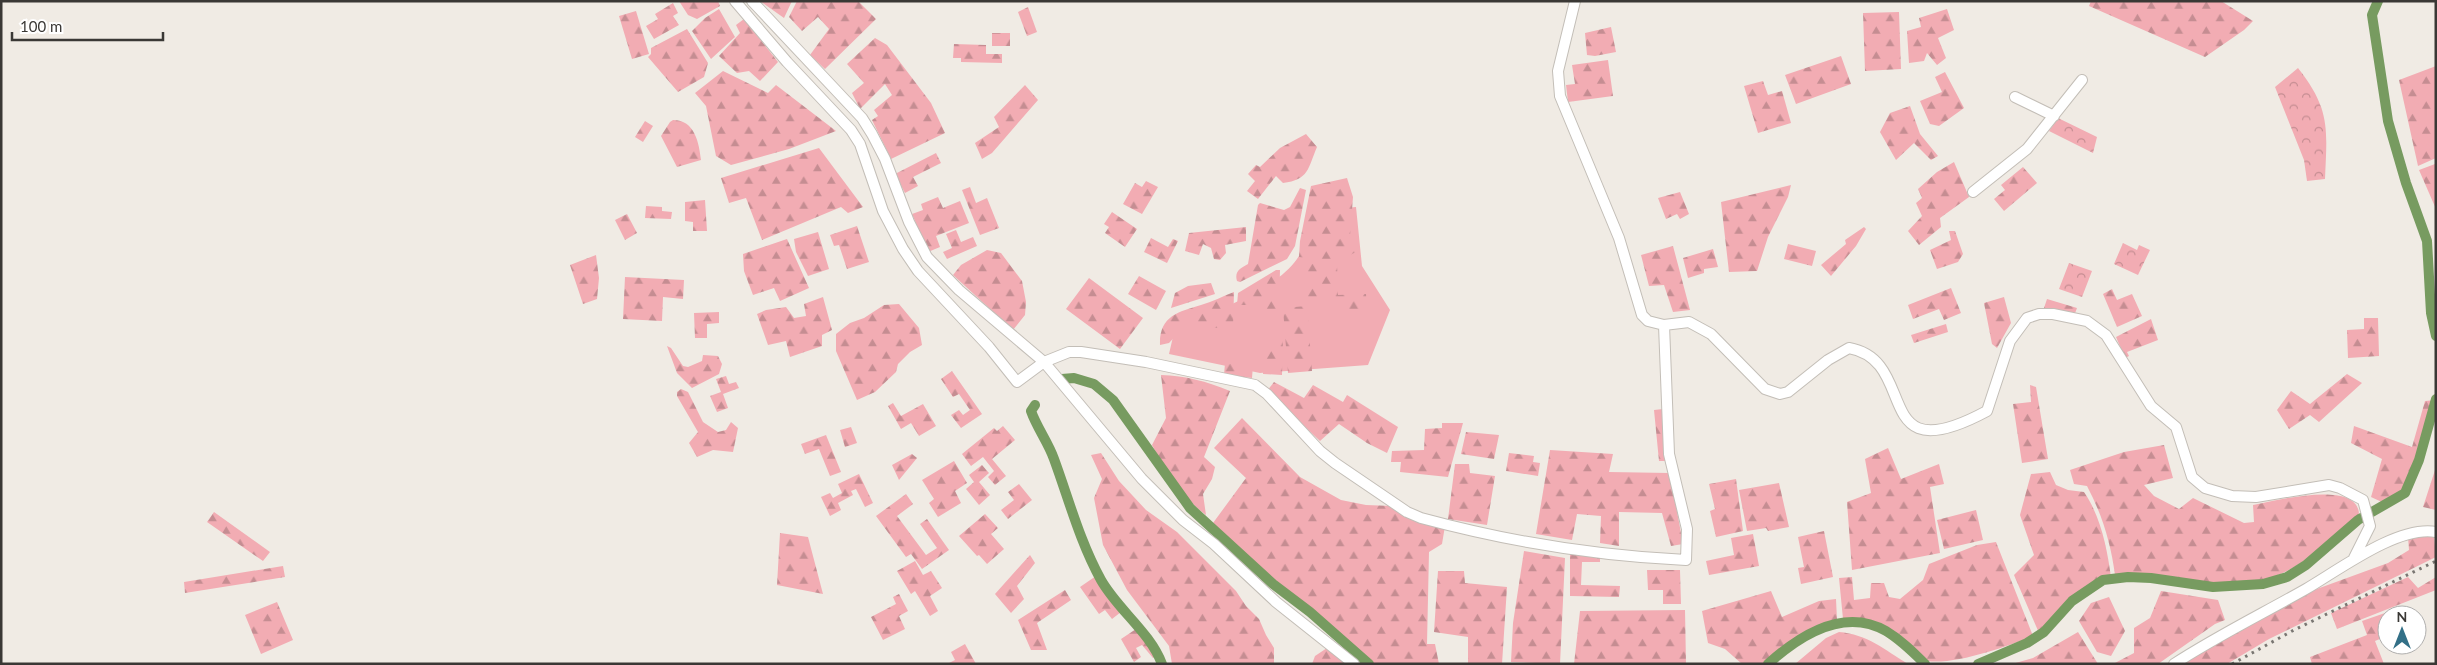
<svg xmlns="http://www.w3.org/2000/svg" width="2437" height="665" viewBox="0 0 2437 665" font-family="Lato,sans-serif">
  <defs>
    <pattern id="forest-firs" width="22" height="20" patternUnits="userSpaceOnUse" patternTransform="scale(1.25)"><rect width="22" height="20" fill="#f2acb3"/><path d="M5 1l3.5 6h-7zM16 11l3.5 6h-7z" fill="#c58d92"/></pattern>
    <pattern id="park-crowns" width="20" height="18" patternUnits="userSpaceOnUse" patternTransform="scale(1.25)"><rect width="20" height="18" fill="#f2acb3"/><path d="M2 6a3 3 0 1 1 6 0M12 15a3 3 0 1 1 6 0" fill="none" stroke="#c58d92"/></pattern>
  </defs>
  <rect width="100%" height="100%" fill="#f0ebe4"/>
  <path fill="#f2acb3" d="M1356,207L1362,266L1390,310L1368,365L1260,373L1169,354L1175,328C1210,313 1275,291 1297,259C1304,250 1307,223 1310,211Z"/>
  <path fill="url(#forest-firs)" d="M679,1H718L720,6L697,19L688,15Z
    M760,1H792L784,18Z
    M797,1H858L876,19L825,69L810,55L829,29L818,17L802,31L789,17Z
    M2091,1H2221L2253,21L2244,30L2205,57L2089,6Z
    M673,3L678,13L673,16L679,25L654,39L646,26L658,19L655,14Z
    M1028,7L1037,32L1027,36L1018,12Z
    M719,9L735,37L711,59L692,31L705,18Z
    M1947,9L1954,30L1938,38L1946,58L1937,65L1927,53L1924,61L1909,63L1907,31L1921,27L1919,18Z
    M636,11L649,54L632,59L619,16Z
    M1899,12L1901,69L1865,71L1863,13Z
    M744,19L778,62L760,81L749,71L737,73L719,56L740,33L736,25Z
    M1611,27L1616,52L1595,56L1587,55L1585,33Z
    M687,29L708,63L704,77L678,92L648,57L651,54V48Z
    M992,33H1010V46H992Z
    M875,38L887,45L931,103L945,133L891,159L872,120L878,116L874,110L892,95L885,84L860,109L852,93L864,83L847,64Z
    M954,44L986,45V54H1002V63L961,62V58H953Z
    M1841,56L1851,84L1796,104L1785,75Z
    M1608,60L1613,96L1568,102L1566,85L1575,84L1572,65Z
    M2436,66V158L2418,166L2399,80Z
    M723,71L768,93L776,85L836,131L789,149L731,165L716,156L706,106L695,93Z
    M1945,72L1964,108L1939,126L1930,124L1920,101L1942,92L1935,77Z
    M1763,81L1768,95L1782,91L1791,123L1758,133L1744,86Z
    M1025,85L1038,100L992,153L982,159L975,143L999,127L994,117Z
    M1910,106L1920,134L1938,156L1931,160L1914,143L1896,160L1880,132L1890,113Z
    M673,120C695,120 699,143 701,160L677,167L661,136L670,122Z
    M645,121L653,126L643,142L635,137Z
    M1306,134L1317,147C1308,168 1309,180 1283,183L1276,176L1258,199L1247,191L1255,181L1248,174L1256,165L1260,167L1280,148Z
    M819,148L863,207L848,213L841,207L762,240L746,198L729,203L721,178Z
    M936,153L941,163L913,177L918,186L905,193L895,174Z
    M1954,162L1969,197L1940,218L1941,227L1919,245L1908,231L1922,216L1916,203L1922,198L1918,189L1937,172Z
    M2435,164L2436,166V209L2419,170Z
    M2023,167L2037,183L2004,211L1994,199L2005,190L2001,185Z
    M1347,178L1353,197L1350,236L1360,249C1343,263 1320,259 1299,257L1300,241L1311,186Z
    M1146,181L1158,187L1142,214L1123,204L1135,183L1142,187Z
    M1791,185L1788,197L1768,237L1757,271L1729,272L1721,202Z
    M970,187L976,203L987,198L999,228L980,235L962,190Z
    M1300,188L1306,190L1295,246L1287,259L1240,282L1237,281C1234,271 1241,268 1248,264L1258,205L1260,203L1284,210L1290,207Z
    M1680,192L1689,214L1680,219L1677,214L1666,219L1658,198Z
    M938,197L943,208L960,201L969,223L936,236L940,247L928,252L912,214L923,210L921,204Z
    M705,200L707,231H693V222L685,221V202Z
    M646,206L662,207V211L672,212L671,219L645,218Z
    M1112,212L1137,229L1125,247L1105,233L1109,227L1104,224Z
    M627,214L637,233L625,240L615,220Z
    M857,226L869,262L847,269L839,245L834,246L830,235Z
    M1246,227V241L1225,245L1226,253L1220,260L1214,259L1211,248L1203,244L1199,255L1185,251L1189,233Z
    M1864,227L1866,229L1856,246L1831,276L1821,265L1846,244L1845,240Z
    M956,230L961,242L973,237L977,246L947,259L943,252L952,248L946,234Z
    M1949,231H1955L1963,254L1958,262L1937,269L1930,250L1951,240Z
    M818,232L829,269L808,276L796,252L794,239Z
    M1151,238L1168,247L1173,239L1178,241L1167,263L1144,252Z
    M787,239L809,288L780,301L774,288L753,295L744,271L743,254Z
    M1788,244L1816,251L1812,266L1784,259Z
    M1673,246L1690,310L1673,312L1664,285L1649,286L1641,255Z
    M1713,249L1718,267L1704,269V273L1688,278L1683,258Z
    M987,250L1001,253L1022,281L1026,302L1025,315L1013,330L953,275L961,265Z
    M596,255L599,278L597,299L583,304L570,265Z
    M1337,262L1338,295L1366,294L1367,309L1337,310L1336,300L1307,301L1306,264Z
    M1276,270H1280L1279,311L1262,312V305H1237L1238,293Z
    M1139,276L1166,291L1156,310L1128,294Z
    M625,277L684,280L683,299L663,297L662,321L623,319Z
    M1089,278L1143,318L1120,349L1066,309Z
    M1211,283L1215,294L1171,308L1175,293L1188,286Z
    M1951,288L1961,313L1944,320L1939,309L1913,319L1908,305Z
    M2112,289L2117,300L2132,294L2142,316L2117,327L2103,294Z
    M1234,292L1233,329L1205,327L1204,322L1187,324L1169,343L1160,345C1159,316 1178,312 1201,305C1212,302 1223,296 1234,292Z
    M823,297L832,330L822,335V346L790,357L786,341L768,345L757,314L766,310L786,307L794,318L806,316L804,304Z
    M2004,297L2011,323L1997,348L1992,344L1984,303Z
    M2047,299L2077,308L2074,316L2044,308Z
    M899,304L919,328L922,345L910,352L898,364L896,372L875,392L857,400L836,351V334L850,323L864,318L884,305Z
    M1307,306L1312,371L1288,373L1283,308Z
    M719,312V323L707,324V338H695L694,313Z
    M2364,318H2378L2379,356L2348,358L2347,330L2364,329Z
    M2151,319L2158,340L2127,352L2129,356L2125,358L2116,337Z
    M1946,324L1948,332L1914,343L1911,335Z
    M1264,337H1283L1282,375L1263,374Z
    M667,346L671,348L683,366L688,367L702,361L703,355L718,356L722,364L719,374L692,388L677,373Z
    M1225,363L1253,365L1252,378L1224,375Z
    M952,371L982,414L961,428L951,415L959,410L963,415L970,410L959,394L953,397L941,379Z
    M2347,374L2362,383L2319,422L2310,415L2289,429L2277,410L2291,391L2310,404Z
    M1161,375C1186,376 1206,381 1230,391L1204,457L1215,467L1212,479L1203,494L1206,515C1182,498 1166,471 1152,445L1166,418Z
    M726,376L729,384L736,382L739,388L723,394L728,408L717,412L710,396L721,392L716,379Z
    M1274,382L1304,398L1313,385L1343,402L1347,395L1398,427L1387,453L1367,443L1339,424L1320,441L1267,391Z
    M2030,385L2036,387L2048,459L2022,463L2013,404L2031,402Z
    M681,389L688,392L703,422L718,432L726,430L731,422L738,428L733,452L713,450L697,457L689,443L698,432L677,396V392Z
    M2436,400L2417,460L2403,492L2384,503L2371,497L2382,459L2351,443L2354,426L2412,447L2425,401Z
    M893,403L901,416L923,404L936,426L919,436L911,423L901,429L888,406Z
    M1663,409L1669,461H1659L1654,410Z
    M1242,418L1300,477L1341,500L1366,505L1392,506L1445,526L1442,544L1429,552L1427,644H1435L1439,664H1374L1312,610L1275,582L1213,523L1246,478L1214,448Z
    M1442,423H1463L1448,477L1400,472L1401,462H1391L1392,451L1424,450L1425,429L1442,428Z
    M1003,426L1015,440L992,459L1006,476L995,485L988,477L994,471L983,457L971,466L962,454L994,428L997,431Z
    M851,427L857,443L845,447L840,430Z
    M1466,432L1499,435L1494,459L1461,454Z
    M826,435L841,472L830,476L819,449L805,454L801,444Z
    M2164,445L2173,478L2144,485L2154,496L2179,509L2193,498L2244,523L2254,522L2253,505C2274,501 2361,478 2359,516C2299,568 2276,592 2192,581C2166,578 2141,572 2115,575C2111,544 2102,514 2087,486L2074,484L2070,470L2124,452Z
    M1888,448L1901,479L1939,464L1944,484L1930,487L1940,553L1852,570L1847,502L1871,493L1865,459Z
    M1550,450L1613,454L1609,472L1670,473L1683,544L1671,546L1662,513L1619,512V546L1600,543L1601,516L1577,514L1572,540L1536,534Z
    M1101,453L1119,481L1146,510L1177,532L1236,591L1246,606L1259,619L1266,635L1274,648V664H1172L1169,646L1127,590L1103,545L1094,498L1102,479L1091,455Z
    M1509,453L1534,456L1533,462L1540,463L1538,476L1506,471Z
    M912,454L917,458L899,480L892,465Z
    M954,461L967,483L955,491L961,503L938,517L929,503L934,499L922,480Z
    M1455,464H1469L1470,473L1495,476L1487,525L1448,519Z
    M982,465L989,473L979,482L990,495L979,505L966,489L974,482L969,475Z
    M2436,467V510L2423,507Z
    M2050,472L2056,485L2068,490L2084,492C2101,517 2107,548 2111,577C2074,580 2065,620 2039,633L2014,575L2034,555L2020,515L2031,474Z
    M859,474L873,503L865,507L856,489L851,491L853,495L838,503L841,510L830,516L821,497L830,493L833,498L842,493L838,484Z
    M1736,479L1743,531L1716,537L1710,511L1715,509L1709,484Z
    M1779,483L1789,527L1768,531L1766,528L1747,531L1739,490Z
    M1019,484L1032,500L1008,519L1001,510L1014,500L1008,492Z
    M906,494L913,504L897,516L926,555L937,548L920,524L927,519L949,550L922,569L911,554L906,557L876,516Z
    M1976,510L1983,540L1944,549L1937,520Z
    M214,512L270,552L263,561L207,522Z
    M985,514L998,528L991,534L1004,549L987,564L979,555L977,556L959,536Z
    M1824,531L1833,577L1801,584L1798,568L1804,567L1798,537Z
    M780,533L808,537L823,594L777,585Z
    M1753,534L1759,566L1709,575L1706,561L1734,555L1731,538Z
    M2434,535L2436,557L2269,639L2227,664H2180L2284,601L2388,563L2409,550L2408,537Z
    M1996,542L2033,636C2006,647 1955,665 1927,661C1919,657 1913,648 1906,643C1886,627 1869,621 1843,619L1839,578L1852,577L1854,600L1870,598L1871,583H1884L1889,597L1900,599L1923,580L1929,564L1977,545Z
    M1524,551L1565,558L1560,664L1511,662L1513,623Z
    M1570,553H1600V562H1582L1581,585L1620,586L1619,597L1570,596Z
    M1030,555L1035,563L1017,586L1024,599L1011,613L995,594Z
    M915,561L923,575L931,571L942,588L930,596L938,611L930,616L915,591L911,594L897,571Z
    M283,566L285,577L185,593L184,582Z
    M1647,570H1680L1681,604H1663V590H1648Z
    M1438,571H1464L1465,583L1507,587L1502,664H1468V637L1434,632Z
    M1096,576L1121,612L1112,619L1105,610L1099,614L1080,587Z
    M2408,577L2418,588L2436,577V590L2337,629L2331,613Z
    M1065,590L1071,600L1037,623L1047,650H1031L1018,620Z
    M1771,591L1782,617L1819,601L1836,599L1837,620L1821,625L1795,639L1764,664H1742L1725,649L1708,643L1702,611Z
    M2161,591L2218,600L2225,620L2215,624L2158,664H2113L2134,653V628L2150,618Z
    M899,594L908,611L899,616L905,629L883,640L871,617L896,604L893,597Z
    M2109,597L2125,631L2111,656L2097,652L2079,621L2091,603Z
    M277,602L293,640L261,654L245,615Z
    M1685,610L1686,664H1574L1580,611Z
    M2385,613L2387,636L2375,641L2384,664H2312L2310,657L2367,635L2362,621Z
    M1136,629L1157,656L1153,658L1142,645L1136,648L1141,657L1134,662L1121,639Z
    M1839,632C1867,634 1885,650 1908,664H1795L1826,638Z
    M2078,632L2098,664H2012L2033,658Z
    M965,644L976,664H947L955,660L951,652Z
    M1327,648L1348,664H1312L1315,656Z"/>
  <path fill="url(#park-crowns)" d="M2298,68C2331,110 2327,129 2325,179L2307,181L2304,160L2275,87Z
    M2058,118L2097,137L2093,153L2049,131Z
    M2123,243L2137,250L2139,245L2150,250L2138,275L2114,264Z
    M2069,263L2092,271L2082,297L2059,289Z"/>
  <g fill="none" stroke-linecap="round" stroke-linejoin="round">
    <path stroke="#779b60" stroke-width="10" d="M2378,1L2372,15L2388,121L2406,183L2427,241L2431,313L2436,336
      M1062,379L1074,378L1094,384L1113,400L1190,508L1273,584L1310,612L1369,664
      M1035,405L1031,411C1037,428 1048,442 1054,459C1069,500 1080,542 1101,580C1118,610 1150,632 1162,664
      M1768,664C1800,635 1844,607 1886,631C1901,640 1913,652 1925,664
      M1978,664L2027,643L2044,632L2072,601L2103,580L2128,577L2151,578L2213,587L2263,584L2287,577L2306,565L2358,520L2405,493L2419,460L2436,399"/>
    <g stroke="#c3beb7" stroke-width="12">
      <path id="minor" d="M735,1L787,62L851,130L860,144L883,211L903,249L918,271L989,347L1017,382L1044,362L959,290L927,257L909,222L885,159L872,134L862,118L752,1
        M1575,1L1558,71L1560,96L1619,238L1642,315L1648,321L1664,325
        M2015,97L2054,116
        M1973,192L2027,149L2082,80
        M1354,664L1276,602L1214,544L1183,520L1142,479L1044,362L1069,352H1081L1146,362L1255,385L1267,394L1320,451L1335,463L1407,512L1421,518C1506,541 1598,556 1686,560L1687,529L1669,454L1664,325L1689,322L1711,334L1765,389L1780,394L1788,392L1828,360L1849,348C1921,361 1868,475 1987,411L2010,341L2027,318L2039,314H2053L2087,321L2106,335L2151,406L2176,427L2192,477L2205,488L2232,496L2256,497L2329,485L2340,488L2363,500L2370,526L2354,558
        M2174,664C2217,636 2262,614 2306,589C2339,570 2398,525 2436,532"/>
    </g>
    <use href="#minor" stroke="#fff" stroke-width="10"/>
    <path stroke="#797672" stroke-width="3" stroke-dasharray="2.5 5" stroke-linecap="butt" d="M2232,664L2294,630L2436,561"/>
  </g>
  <rect width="2437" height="665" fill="none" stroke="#3a3835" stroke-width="5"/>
  <g transform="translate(2402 630)"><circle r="24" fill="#ffffff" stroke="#b0afae"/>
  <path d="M0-4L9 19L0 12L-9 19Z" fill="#337087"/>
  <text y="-8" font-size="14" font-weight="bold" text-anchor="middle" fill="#3a3835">N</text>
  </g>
  <path d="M12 32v8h151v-8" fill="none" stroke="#3a3835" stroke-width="2.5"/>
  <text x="20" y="32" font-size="15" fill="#3a3835" stroke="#ffffff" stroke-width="4" paint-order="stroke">100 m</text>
</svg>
